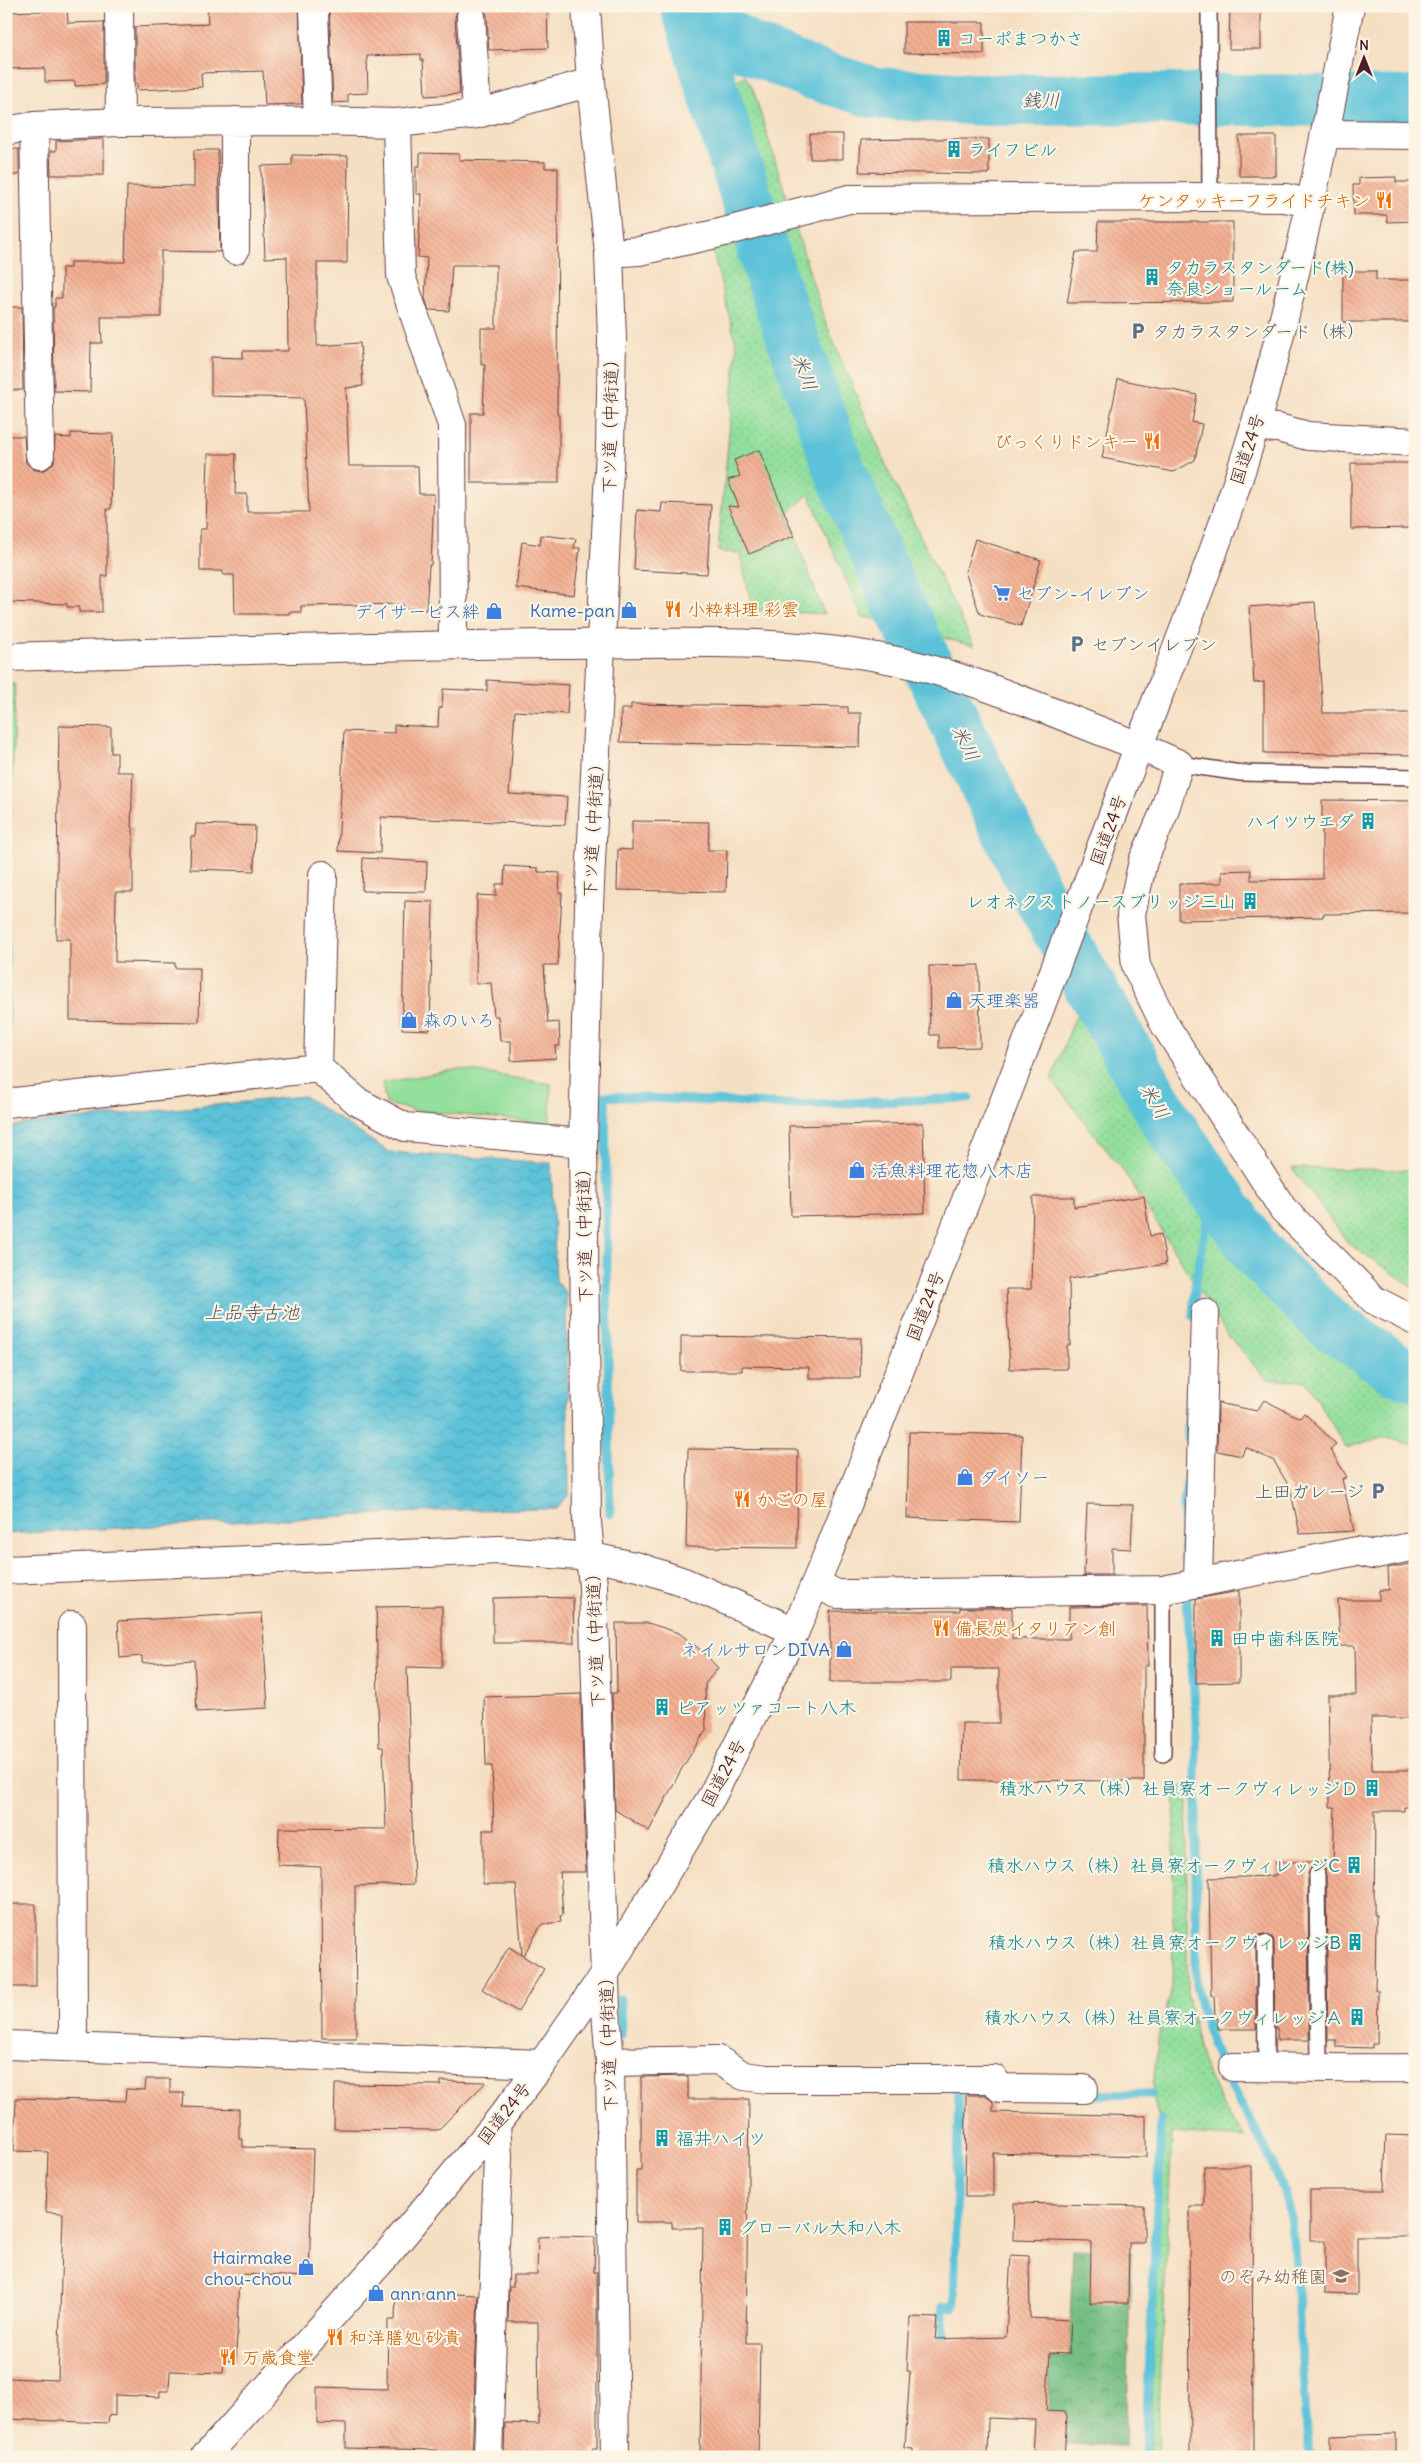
<svg xmlns="http://www.w3.org/2000/svg" width="1421" height="2463" viewBox="0 0 1421 2463" font-family="Delius,'Klee One',sans-serif">
  <defs>
    <pattern id="grass-dots" width="8" height="8" patternUnits="userSpaceOnUse" patternTransform="scale(1.25)"><rect width="8" height="8" fill="#93df9c"/><path d="M2 2h.1M6 6h.1" fill="none" stroke="#80bf87" stroke-width="1.8" stroke-linecap="round"/></pattern>
    <pattern id="forest-crowns" width="20" height="18" patternUnits="userSpaceOnUse" patternTransform="scale(1.25)"><rect width="20" height="18" fill="#76be84"/><path d="M2 6a3 3 0 1 1 6 0M12 15a3 3 0 1 1 6 0" fill="none" stroke="#639a6c"/></pattern>
    <pattern id="water-waves" width="16" height="10" patternUnits="userSpaceOnUse" patternTransform="scale(1.25)"><rect width="16" height="10" fill="#5cc2d9"/><path d="M0 5q4-4 8 0t8 0" fill="none" stroke="#52a6ba"/></pattern>
    <pattern id="building-back-hatch" width="6" height="6" patternUnits="userSpaceOnUse" patternTransform="scale(1.25)"><rect width="6" height="6" fill="#f3b093"/><path d="M-1 5l2 2M0 0l6 6M5-1l2 2" fill="none" stroke="#d2977f"/></pattern>
  </defs>
  <rect width="100%" height="100%" fill="#fcf5e5"/>
  <filter id="ink" filterUnits="userSpaceOnUse"><feTurbulence type="fractalNoise" baseFrequency=".02" numOctaves="2"/><feDisplacementMap in="SourceGraphic" scale="10" xChannelSelector="R" yChannelSelector="G"/><feConvolveMatrix kernelMatrix="1 2 1 2 8 2 1 2 1" color-interpolation-filters="sRGB"/></filter>
  <filter id="wash" filterUnits="userSpaceOnUse"><feTurbulence type="fractalNoise" baseFrequency=".0096" numOctaves="4" result="noise"/><feDisplacementMap in="SourceGraphic" scale="20" xChannelSelector="R" yChannelSelector="G"/><feGaussianBlur stdDeviation="1.12" result="paint"/><feColorMatrix in="noise" values="0 0 0 0 0 0 0 0 0 0 0 0 0 0 0 0 0 1.4 0 .05"/><feComposite in="paint" operator="in"/></filter>
  <g filter="url(#wash)">
    <rect width="100%" height="100%" fill="#f5dfc2"/>
    <path fill="url(#grass-dots)" stroke="#6e7f64" d="M745,76L753,89L824,319L889,472L974,646L929,634L900,580L838,441L742,143L736,81Z
      M741,241L802,429L886,621L862,617L809,494L787,514L824,614L753,610L740,554L718,551L737,347L712,248Z
      M1081,1003L1105,1049L1171,1148L1258,1269L1308,1319L1375,1370L1415,1389V1445L1382,1437L1346,1448L1306,1381L1267,1380L1226,1333L1127,1176L1051,1079Z
      M1292,1168L1415,1170V1288L1349,1244Z
      M1187,1786V1992L1203,2063L1223,2106L1246,2138L1172,2133L1157,2457H1150L1163,2133L1152,2094L1159,2034L1172,1988L1175,1787Z"/>
    <path fill="url(#forest-crowns)" stroke="#606e58" d="M1073,2249L1131,2252L1125,2446L1048,2443L1049,2357H1069Z"/>
    <path fill="#93df9c" stroke="#6e7f64" d="M6,684H15L8,908H6Z
      M459,1069L551,1084L550,1123L418,1111L386,1104L382,1083Z"/>
    <path fill="url(#water-waves)" stroke="#537082" d="M6,921H9L10,1090L6,1091Z
      M304,1096L389,1152L551,1163L556,1281L566,1293L569,1494L557,1509L457,1510L6,1534V1128L25,1124Z"/>
    <g fill="none" stroke-linecap="round" stroke-linejoin="round">
      <path stroke="#5cc2d9" stroke-width="9" d="M1193,1316L1195,1286L1207,1222L1227,1206
        M1188,1438L1189,1394
        M610,1514L605,1096L794,1105L969,1098
        M1185,1558L1184,1502L1188,1476
        M1186,1588L1196,1719V1985C1203,2016 1211,2047 1225,2076C1250,2123 1282,2169 1292,2222L1309,2457
        M620,1999L621,2035
        M1085,2095L1152,2094
        M943,2349V2307H954L959,2087H954
        M1145,2457L1161,2120"/>
      <path stroke="#5cc2d9" stroke-width="52" d="M686,6L778,298L840,471L893,593L1041,901L1168,1123L1258,1254L1325,1321L1397,1369L1415,1375
        M687,9L747,47L810,73L875,93L988,100L1161,99L1415,102"/>
    </g>
    <g id="blocks">
      <path fill="url(#building-back-hatch)" d="M43,6H67L68,23L104,22V84L75,86V81L45,82V68L6,69V12L43,11Z
        M207,6H299L302,104L265,105L263,71L201,73L202,87L137,90V83H135V27L208,24Z
        M329,6H459L455,17L460,94L425,96L423,60H421V54L367,56L368,93L348,94V102L333,103Z
        M483,6H547L548,48L489,50L487,15Z
        M1230,6H1261V49H1229Z
        M904,22H984V54L904,53Z
        M810,134H843V159H810Z
        M1239,136H1276V176H1239Z
        M104,139V175H51L50,151H56V141Z
        M909,139H989V174L859,172L861,140Z
        M6,149H19V175H6Z
        M194,150H218L220,252L161,251V317H101L102,343H91L90,392L54,391L53,307H55V298H62V268H70V262H125L127,186L194,187Z
        M420,153L459,154V160L545,162V168H558L557,415H559V483H471V413H483L485,365H481V328H496V265H452L449,311L429,310L425,298L427,258L418,257L421,194H416V166H420Z
        M292,155L348,156L347,263H317V346L360,343L363,386L346,388L349,466H418L419,494H434L431,565H429L426,610L403,608V604L301,606V612H289V614H235L234,575H223V571H200V529H206L208,454H236L235,494H247V512H309L304,398L211,396V357L243,358V351H288L287,257L265,258L261,166L292,165Z
        M1396,177V182H1415V221L1387,222V215H1354L1353,185H1359V178Z
        M1098,222H1233V302L1067,303L1076,252H1097Z
        M1343,271H1376V280H1415V322H1343Z
        M6,307H22L23,390H6Z
        M1118,379L1197,395L1192,422L1202,424L1195,460L1174,472L1102,458Z
        M71,433L113,434L111,509H107V576H102V612H79V607H67V604L6,602V436H24L26,463L33,469L41,471L48,468L54,462L55,437L71,438Z
        M759,450L794,536L749,554L728,506L739,507L728,480L740,476L734,460Z
        M1351,463H1415V528L1351,529Z
        M662,503L711,505L707,574L634,570L637,510L661,512Z
        M541,535L576,539L574,548H580L574,595L516,588L522,542L540,545Z
        M975,539L1041,560L1021,626L980,614L965,572Z
        M1315,602L1323,713H1415V755L1264,753V682L1254,683L1249,607Z
        M487,680L569,685L567,714L515,711L509,794L567,797L565,825L381,817L380,853L338,851L344,731L394,733V725L438,727L439,708H442L443,689L487,691Z
        M631,704L848,707V713H861L860,747L620,742L621,709H631Z
        M59,726L111,727V753H117V772H133L131,827H133V892H116L115,962L175,963V968H200L199,1022L70,1020V939H56Z
        M1322,800L1415,801V913L1323,914V917L1179,920V884L1222,883V871L1251,870V880L1322,879Z
        M632,821L709,822L708,850H727L726,892L617,890L618,849L632,850Z
        M196,824L255,826L254,871L190,869L191,836H195Z
        M363,858L427,862L426,892L362,891Z
        M505,866L538,868V872L560,873L559,893H562L558,965H544L548,1023L559,1022L560,1046H555L556,1058L511,1061V1041H500L498,1016H494L491,983L476,984L477,895L496,896V884H504Z
        M405,901L433,902L430,1030L402,1029Z
        M979,965L980,1047L939,1048V1035H930L929,966Z
        M923,1123L925,1213L791,1216L789,1126Z
        M1144,1196L1150,1236L1161,1234L1166,1264L1069,1279L1070,1345H1067V1369H1010L1006,1289H1031L1033,1197H1074V1207Z
        M681,1336L861,1338L860,1378H809V1367L742,1366V1371H681Z
        M1264,1400L1300,1418L1304,1413L1336,1444L1330,1449L1347,1477L1342,1479L1354,1531L1300,1534L1290,1488L1274,1461L1245,1447L1242,1456L1217,1451L1218,1403L1257,1411Z
        M909,1432L1022,1435L1019,1522L907,1518Z
        M688,1449L798,1450L797,1548L686,1547Z
        M1087,1504L1133,1505L1131,1549L1112,1548V1575H1084Z
        M1415,1563V1718H1371L1372,1770H1415V1807H1404V1811H1375L1374,1915H1376L1375,1990H1378L1377,2044H1372V2048L1336,2047V2040H1328L1326,1874L1325,1869L1317,1865L1312,1866L1308,1874L1309,2040H1277V2028H1275L1274,1943L1273,1938L1265,1934L1260,1935L1256,1943V2029H1218V2018H1215L1214,1996H1211L1209,1878L1276,1876V1862H1333L1335,1807H1330L1328,1695H1356L1355,1646H1340L1338,1600H1379V1590H1389L1388,1568Z
        M1239,1591V1682L1196,1683V1599Z
        M529,1597L573,1598L574,1643H493V1598Z
        M442,1606V1668L407,1667L414,1884L355,1886L356,2038H322L321,1867L278,1865L279,1828L386,1829L383,1747H379L376,1607Z
        M1147,1606L1148,1666H1144V1781L961,1780L962,1723H999V1669H951V1682H830V1611H960V1608H1012V1639H1069V1607Z
        M262,1613L268,1708L197,1712L194,1660L142,1663V1656L120,1658L118,1621Z
        M616,1623H648L679,1633L702,1651L718,1668L705,1684L706,1730L681,1770L649,1831L615,1810L612,1693H617Z
        M581,1694L586,1872H560L563,1915L560,1916L561,1922L542,1924L523,1956L544,1969L518,2012L482,1989L509,1947L522,1955L516,1884H483V1830H494L492,1766H486L484,1697Z
        M6,1904H36V1987H6Z
        M688,2076V2099H749L746,2343H760L758,2457H700L703,2228H672V2222H636V2170H641V2077Z
        M146,2079H170V2093H184L183,2107L239,2109V2139H243V2147L313,2149L309,2277L239,2274L236,2360H224L223,2373L170,2371L169,2391H160V2397L115,2395V2416L109,2415L108,2423L6,2419V2378L58,2380L63,2213L46,2212L48,2152L14,2151L16,2098L125,2101L126,2089L145,2090Z
        M441,2081L486,2082L438,2130L334,2129L335,2084L441,2085Z
        M966,2095H986L993,2102V2112L1146,2116V2157L993,2153V2196H965Z
        M1386,2135L1415,2136V2236H1357V2294L1325,2293V2240H1310V2190H1384Z
        M1204,2166H1252L1253,2457H1190L1189,2206H1204Z
        M1014,2203L1144,2206V2243H1129L1128,2303H1090L1091,2242L1013,2240Z
        M563,2236L595,2237L594,2272H597V2449H592V2455L504,2457L505,2423L539,2424L538,2322H508L509,2287H513V2275H537L538,2237Z
        M1011,2255L1029,2256L1030,2318L1071,2320L1069,2354L1050,2353L1046,2411L1065,2412L1067,2417L1064,2457H1033L1035,2420L988,2418L987,2457H913V2449L905,2448L910,2371H907L910,2317L937,2318L935,2339L1006,2337Z
        M396,2292L478,2295L472,2457H437V2450L346,2448V2424L317,2423V2387L387,2389L388,2320H395Z
        M1396,2434V2457H1330V2436Z"/>
    </g>
  </g>
  <g filter="url(#ink)">
    <use href="#blocks" fill-opacity="0" stroke="#643c42" stroke-width="1"/>
    <g fill="none" stroke-linecap="round" stroke-linejoin="round">
      <g stroke="#643c42" stroke-width="18">
        <path id="lane" d="M1209,6L1210,197
          M1179,764L1241,773L1415,777
          M1163,1590V1754
          M1317,1874L1319,2067
          M1265,1943L1266,2067"/>
      </g>
      <g stroke="#643c42" stroke-width="30">
        <path id="street" d="M119,6L120,122
          M586,6L591,82L609,253L612,339L610,447L589,906L583,1143L587,1522L593,1586L606,2011L610,2062L615,2457
          M314,10L318,121
          M471,16L477,114
          M235,121V250
          M397,123L401,276L452,425L453,644
          M34,126L40,455
          M6,131L34,126L120,122L318,121L397,123L477,114L591,82
          M1326,134L1415,135
          M609,253L639,251L716,234L849,199L1210,197L1286,198L1308,203
          M1255,427L1278,428L1308,436L1415,442
          M1139,746L1179,764L1163,815L1143,861L1131,914L1136,966L1165,1025L1283,1209L1374,1300L1415,1321
          M318,1068L323,875
          M6,1103L318,1068L358,1102L405,1127L583,1143
          M1198,1581L1205,1313
          M816,1584L837,1594H847L1163,1590L1357,1551L1372,1555L1415,1546
          M72,1625L73,2047
          M6,2045L542,2064
          M610,2062L718,2060L744,2076L767,2079H994L1000,2088L1084,2089
          M1233,2067C1294,2067 1354,2069 1415,2068
          M488,2457L498,2156L496,2124"/>
      </g>
      <g stroke="#643c42" stroke-width="30">
        <path id="secondary" d="M6,657C191,652 376,645 560,644C666,643 773,638 877,657C968,673 1053,714 1139,746
          M6,1570L500,1550L592,1557L639,1567L684,1582L795,1631"/>
      </g>
      <g stroke="#643c42" stroke-width="30">
        <path id="highway" d="M205,2457L383,2259L496,2124L542,2064L606,1972L712,1796L795,1631L829,1551C929,1296 1029,1041 1124,785C1169,665 1220,546 1256,422C1296,286 1323,146 1350,6"/>
      </g>
      <use href="#lane" stroke="#fff" stroke-width="15"/>
      <use href="#street" stroke="#fff" stroke-width="28"/>
      <use href="#secondary" stroke="#fff" stroke-width="28"/>
      <use href="#highway" stroke="#fff" stroke-width="28"/>
    </g>
  </g>
  <defs>
    <g id="building-bare" transform="scale(1.35)"><path d="M-4-6H4V6H1V3H-1V6H-4ZM-2.5-4.3h1.7v1.8h-1.7ZM.8-4.3h1.7v1.8H.8ZM-2.5-1h1.7V.8h-1.7ZM.8-1h1.7V.8H.8Z" fill="#0f9aa8" stroke="#fcf5e5" stroke-width="2.5" paint-order="stroke"/></g>
    <g id="restaurant-bare" transform="scale(1.35)"><path d="M-5-6h1v4h1v-4h1v4h1v-4h1v5L-1.5 .5V6h-2V.5L-5-1ZM5-6V6H3V1.5H1.5Q1.5-4 5-6Z" fill="#e8710a" stroke="#fcf5e5" stroke-width="2.5" paint-order="stroke"/></g>
    <g id="parking-bare" transform="scale(1.35)"><path d="M-3.5-5.5H1a3.5 3.5 0 0 1 0 7H-1V5.5H-3.5ZM-1-3.4V-.6H.8a1.4 1.4 0 0 0 0-2.8Z" fill="#5c6f8a" stroke="#fcf5e5" stroke-width="2.5" paint-order="stroke"/></g>
    <g id="supermarket-bare" transform="scale(1.35)"><path d="M-6-5.5h2.5l.6 2H6L4.5 2H-2.5L-4.4-4H-6ZM-1.5 3.2a1.3 1.3 0 1 0 .1 0ZM3 3.2a1.3 1.3 0 1 0 .1 0Z" fill="#3f7fe0" stroke="#fcf5e5" stroke-width="2.5" paint-order="stroke"/></g>
    <g id="shop-bare" transform="scale(1.35)"><path d="M-5-2.5h2.3a2.7 3.5 0 0 1 5.4 0H5L5.5 6h-11ZM-1.5-2.5h3a1.5 2.3 0 0 0-3 0Z" fill="#3f7fe0" stroke="#fcf5e5" stroke-width="2.5" paint-order="stroke"/></g>
    <g id="school-bare" transform="scale(1.35)"><path d="M0-5L7-2L0 1L-7-2ZM-4 1L0 2.5L4 1V4Q0 6-4 4Z" fill="#8d6e63" stroke="#fcf5e5" stroke-width="2.5" paint-order="stroke"/></g>
  </defs>
  <g fill-rule="evenodd">
    <use href="#building-bare" x="944" y="38"/>
    <use href="#building-bare" x="954" y="149"/>
    <use href="#restaurant-bare" x="1384" y="200"/>
    <use href="#building-bare" x="1152" y="277"/>
    <use href="#parking-bare" x="1138" y="331"/>
    <use href="#restaurant-bare" x="1152" y="441"/>
    <use href="#supermarket-bare" x="1002" y="593"/>
    <use href="#restaurant-bare" x="673" y="609"/>
    <use href="#shop-bare" x="629" y="610"/>
    <use href="#shop-bare" x="494" y="611"/>
    <use href="#parking-bare" x="1077" y="644"/>
    <use href="#building-bare" x="1368" y="821"/>
    <use href="#building-bare" x="1250" y="901"/>
    <use href="#shop-bare" x="954" y="1000"/>
    <use href="#shop-bare" x="409" y="1020"/>
    <use href="#shop-bare" x="857" y="1170"/>
    <use href="#shop-bare" x="965" y="1477"/>
    <use href="#parking-bare" x="1378" y="1491"/>
    <use href="#restaurant-bare" x="742" y="1499"/>
    <use href="#restaurant-bare" x="941" y="1628"/>
    <use href="#building-bare" x="1217" y="1638"/>
    <use href="#shop-bare" x="844" y="1649"/>
    <use href="#building-bare" x="662" y="1707"/>
    <use href="#building-bare" x="1372" y="1788"/>
    <use href="#building-bare" x="1354" y="1865"/>
    <use href="#building-bare" x="1355" y="1942"/>
    <use href="#building-bare" x="1357" y="2017"/>
    <use href="#building-bare" x="662" y="2138"/>
    <use href="#building-bare" x="725" y="2227"/>
    <use href="#shop-bare" x="306" y="2267"/>
    <use href="#school-bare" x="1341" y="2276"/>
    <use href="#shop-bare" x="376" y="2293"/>
    <use href="#restaurant-bare" x="335" y="2337"/>
    <use href="#restaurant-bare" x="228" y="2357"/>
  </g>
  <g text-anchor="middle" dominant-baseline="central" stroke-width="4.5" stroke-linejoin="round" paint-order="stroke">
    <g font-size="18" fill="#0d838f" stroke="#fcf5e5" text-anchor="start">
      <text x="958" y="38">コーポまつかさ</text>
      <text x="968" y="149">ライフビル</text>
      <text x="1166" y="267">タカラスタンダード(株)<tspan x="1166" dy="21">奈良ショールーム</tspan></text>
      <text x="1354" y="821" text-anchor="end">ハイツウエダ</text>
      <text x="1236" y="901" text-anchor="end">レオネクストノースブリッジ三山</text>
      <text x="1231" y="1638">田中歯科医院</text>
      <text x="676" y="1707">ピアッツァコート八木</text>
      <text x="1358" y="1788" text-anchor="end">積水ハウス（株）社員寮オークヴィレッジＤ</text>
      <text x="1340" y="1865" text-anchor="end">積水ハウス（株）社員寮オークヴィレッジC</text>
      <text x="1341" y="1942" text-anchor="end">積水ハウス（株）社員寮オークヴィレッジB</text>
      <text x="1343" y="2017" text-anchor="end">積水ハウス（株）社員寮オークヴィレッジＡ</text>
      <text x="676" y="2138">福井ハイツ</text>
      <text x="739" y="2227">グローバル大和八木</text>
    </g>
    <g font-size="18" fill="#c56008" stroke="#fcf5e5" text-anchor="start">
      <text x="1370" y="200" text-anchor="end">ケンタッキーフライドチキン</text>
      <text x="1138" y="441" text-anchor="end">びっくりドンキー</text>
      <text x="687" y="609">小粋料理 彩雲</text>
      <text x="756" y="1499">かごの屋</text>
      <text x="955" y="1628">備長炭イタリアン創</text>
      <text x="349" y="2337">和洋膳処 砂貴</text>
      <text x="242" y="2357">万歳食堂</text>
    </g>
    <g font-size="18" fill="#4e5e75" stroke="#fcf5e5" text-anchor="start">
      <text x="1152" y="331">タカラスタンダード（株）</text>
      <text x="1091" y="644">セブンイレブン</text>
      <text x="1364" y="1491" text-anchor="end">上田ガレージ</text>
    </g>
    <g font-size="18" fill="#4a1f2b" stroke="#fcf5e5">
      <text transform="translate(610 422) rotate(-89)">下ツ道（中街道）</text>
      <text transform="translate(1247 449) rotate(-72)">国道24号</text>
      <text transform="translate(593 826) rotate(-87)">下ツ道（中街道）</text>
      <text transform="translate(1108 830) rotate(-70)">国道24号</text>
      <text transform="translate(584 1231) rotate(-91)">下ツ道（中街道）</text>
      <text transform="translate(925 1306) rotate(-69)">国道24号</text>
      <text transform="translate(595 1636) rotate(-92)">下ツ道（中街道）</text>
      <text transform="translate(723 1773) rotate(-62)">国道24号</text>
      <text transform="translate(608 2040) rotate(-92)">下ツ道（中街道）</text>
      <text transform="translate(504 2113) rotate(-52)">国道24号</text>
    </g>
    <g font-size="18" fill="#366cbe" stroke="#fcf5e5" text-anchor="start">
      <text x="1016" y="593">セブン-イレブン</text>
      <text x="615" y="610" text-anchor="end">Kame-pan</text>
      <text x="480" y="611" text-anchor="end">デイサービス絆</text>
      <text x="968" y="1000">天理楽器</text>
      <text x="423" y="1020">森のいろ</text>
      <text x="871" y="1170">活魚料理花惣八木店</text>
      <text x="979" y="1477">ダイソー</text>
      <text x="830" y="1649" text-anchor="end">ネイルサロンDIVA</text>
      <text x="292" y="2257" text-anchor="end">Hairmake<tspan x="292" dy="21">chou-chou</tspan></text>
      <text x="390" y="2293">ann ann</text>
    </g>
    <g font-size="18" fill="#785e54" stroke="#fcf5e5" text-anchor="end">
      <text x="1327" y="2276">のぞみ幼稚園</text>
    </g>
    <g font-size="19" font-style="italic" fill="#505868" stroke="#fcf5e5">
      <text x="1041" y="100">銭川</text>
      <text transform="translate(805 372) rotate(70)">米川</text>
      <text transform="translate(966 743) rotate(64)">米川</text>
      <text transform="translate(1155 1101) rotate(60)">米川</text>
      <text x="252" y="1312">上品寺古池</text>
    </g>
  </g>
  <rect width="1421" height="2463" fill="none" stroke="#fcf5e5" stroke-width="25"/>
  <g transform="translate(1364 58)" stroke="#fcf5e5" stroke-width="4" paint-order="stroke">
  <path d="M0-4L9 19L0 12L-9 19Z" fill="#4a1f2b"/>
  <text y="-8" font-size="14" font-weight="bold" text-anchor="middle" fill="#4a1f2b">N</text>
  </g>
</svg>
